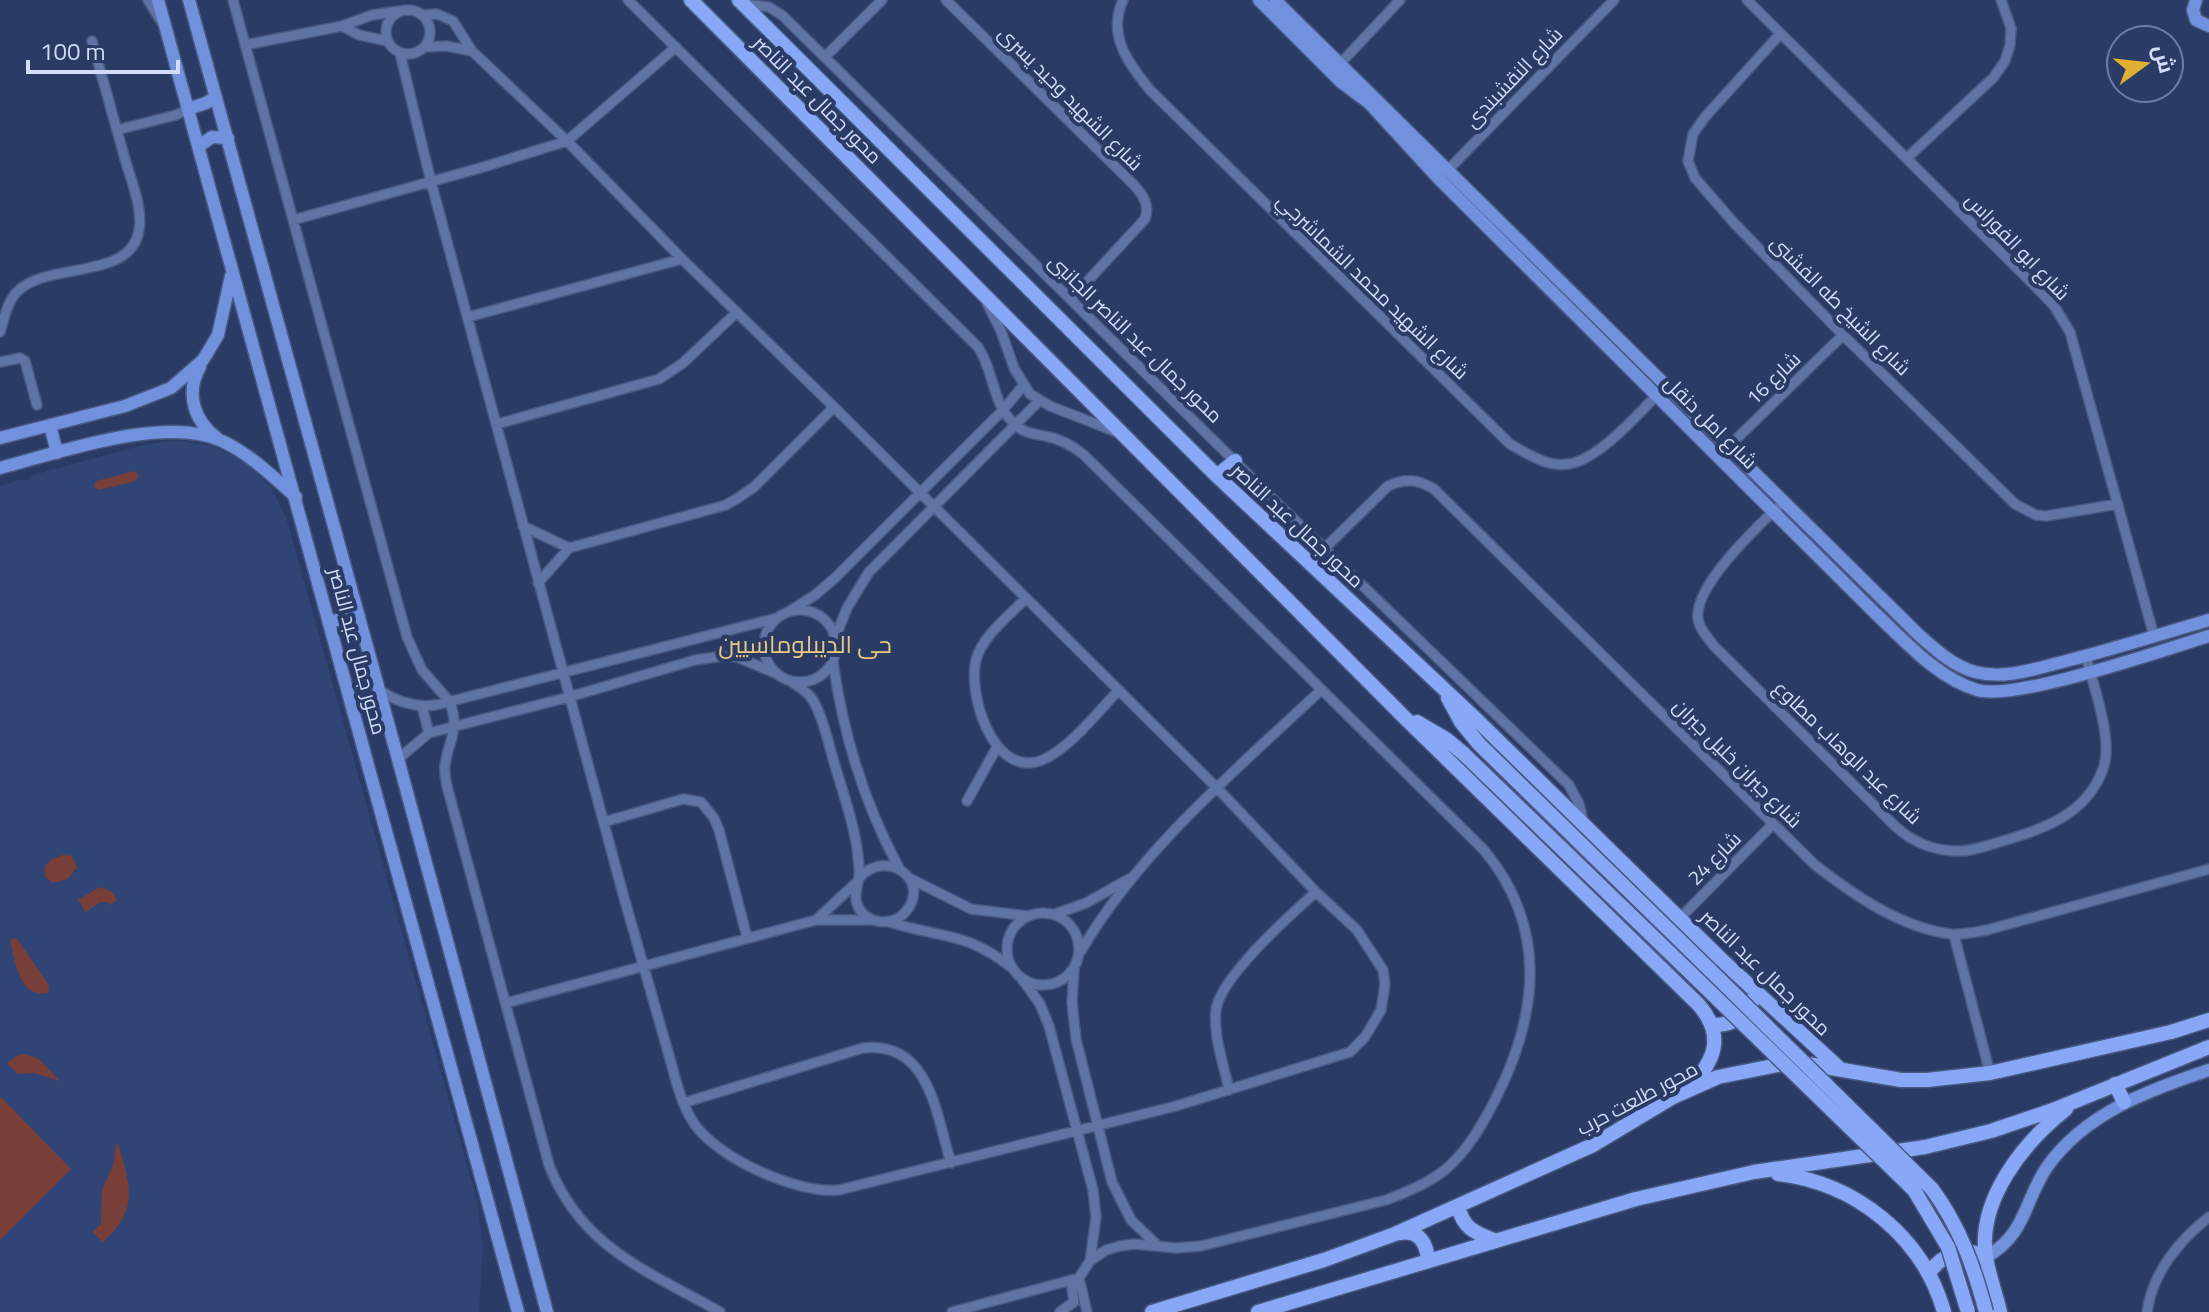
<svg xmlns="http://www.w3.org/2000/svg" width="2209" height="1312" viewBox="0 0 2209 1312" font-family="'Titillium Web',Cairo,sans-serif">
  <rect width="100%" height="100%" fill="#2a3b66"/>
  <path fill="#314476" d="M178,440L213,446L244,461L270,486L286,517L477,1201L483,1246L479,1312H0V486L19,480H30L33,475L143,445Z"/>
  <path fill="#783e38" d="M134,471L139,475L136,481L98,490L94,486L96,481Z
    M63,855L72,856L77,867L68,879L53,883L45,876V866L52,859Z
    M100,887L111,891L117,900L111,905L108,902H100L86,912L78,900Z
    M12,938L17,939L49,985L48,993C19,998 16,963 10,941Z
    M25,1054L39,1059L60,1081L34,1073L18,1074L7,1063L18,1055Z
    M1,1097L71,1169L0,1240V1098Z
    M118,1144C131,1186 139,1210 103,1242L93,1232L101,1224L102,1189L113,1166L116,1145Z"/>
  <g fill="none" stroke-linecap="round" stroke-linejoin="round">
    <g stroke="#485880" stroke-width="12">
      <path id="street" d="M148,0L161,21
        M233,0L407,637L422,670L450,702C460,732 449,738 445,765C444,773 446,782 448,790L549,1165C581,1248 648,1271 720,1312
        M628,0L978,347C996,374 991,409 1021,429C1028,434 1037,434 1045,436C1061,439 1072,445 1084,455L1483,849C1548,926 1539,1014 1495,1100C1482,1125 1468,1150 1446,1169C1429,1183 1407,1192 1386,1200L1201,1246L1176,1248L1134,1244L1120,1246L1106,1250L1090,1261L1079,1278L1087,1312
        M946,0L1134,185C1143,195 1150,205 1145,219L1071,299
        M1123,0C1107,35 1128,63 1150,90L1510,444C1528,454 1546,467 1568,464C1600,460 1642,409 1665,387
        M1747,0L2037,288L2054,306L2070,332L2154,636
        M744,4L769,7L783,16L1273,499L1569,785L1579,804L1584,825
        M386 32a22 22 0 1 1 44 0a22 22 0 1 1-44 0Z
        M342,26L359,35L387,41
        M1780,34L1705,117L1693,134L1688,161L1695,178L1734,223L1843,335L2015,504L2036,515L2046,516L2118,504
        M245,45L342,26L372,15L399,11
        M424,47L446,46L472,51
        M400,53L431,182C495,419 557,656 623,894C637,944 652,995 666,1045C674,1071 679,1102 695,1125C720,1159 797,1194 839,1190L1176,1106L1350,1052L1365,1037L1381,1010L1385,984L1383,970L1357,930L1316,892L1217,788L834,407L682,259L567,141L472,51L453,21L437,14L422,15
        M825,57L882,0
        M1337,67L1400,0
        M117,130L176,115L188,109
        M1907,158L1993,78L2005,61L2010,45L2011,28L2001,0
        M1439,179L1614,0
        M293,220L480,168L567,141L676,47
        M987,303L1001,331L1014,368L1030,394L1050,406L1114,431
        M468,317L682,259
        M0,332C4,319 7,303 16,293C45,260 131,282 139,230C143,208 131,180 125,159C114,119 103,80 92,41
        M0,362L20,358L25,361L37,405
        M497,424L659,379L683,363L737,312
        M1728,447L1843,335
        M1784,501C1760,524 1693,586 1698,619C1699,629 1708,637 1713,645L1895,826C1912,842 1932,850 1955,851C1972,852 1988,845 2003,841C2044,829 2087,814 2103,769C2114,740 2093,686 2086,656
        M523,526L569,548L726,505L738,498L754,487L834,407
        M1325,548L1388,486C1405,478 1417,479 1434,489L1814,864C1852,894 1901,928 1951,934C1963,935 1975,932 1987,930L2209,869
        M538,583L569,548
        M1026,598C1010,615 982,636 976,660C968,693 991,772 1036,762C1065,755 1098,711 1119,690
        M764 646a36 36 0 1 1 72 0a36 36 0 1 1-72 0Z
        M788,612L815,595L835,578L1002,411L1023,386
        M835,638L847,608L869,572L1039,401
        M833,662C843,733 865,805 899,868
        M792,682C801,688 809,693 814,702C823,718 827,738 832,755C841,788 854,821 858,856C858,861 860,868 859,874C859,885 853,892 857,904C865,925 894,928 907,910C930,881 888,848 860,877
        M379,690C397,702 415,708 436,705L777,618
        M422,707L429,733
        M398,759L429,733L569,697L695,660L723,656L737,657L775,673
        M967,801L997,747
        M604,822L683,799L701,802L714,818L719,830L747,937
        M909,878L971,909L1028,916
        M1007 949a36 36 0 1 1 72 0a36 36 0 1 1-72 0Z
        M1055,914L1086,903L1129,879
        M1680,918L1773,824
        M816,920L857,882
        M889,922C940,938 965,931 1011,967
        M1954,935L1990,1073
        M1081,951C1139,851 1237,769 1320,691
        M1074,970L1072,1003L1076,1039L1112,1182L1131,1220L1157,1245
        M1022,979L1040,1004L1049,1026L1093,1190L1096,1217L1090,1261
        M506,1003L816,920H870
        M1229,1090C1224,1065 1213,1036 1216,1010C1220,978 1290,915 1316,892
        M683,1103L863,1048C930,1040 936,1115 951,1163
        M952,1312L1079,1278
        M1060,1312L1074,1302L1071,1280
        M2147,1312C2152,1274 2179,1240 2209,1217"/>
    </g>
    <g stroke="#485880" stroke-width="15">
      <path id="secondary" d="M158,0L518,1312
        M189,0L398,759L547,1312
        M1259,0L1341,82L1369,103L1439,179L1875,613C1905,641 1937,678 1977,690C2016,701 2163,650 2209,636
        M1275,0L1919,635C1936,650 1953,666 1975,672C2006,680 2037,668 2066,661C2114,649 2161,634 2209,620
        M2196,0L2193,10L2196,20L2209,26
        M188,109L206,103L216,97
        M199,146L212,137L228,138
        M200,367C185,393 194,421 217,438
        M50,425L57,453
        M0,438L125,406L171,388L203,360L218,335L231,276
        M0,468C61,452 164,415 222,441C250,454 273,477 296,497
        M330,622L358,614
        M1986,1257C2026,1235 2024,1201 2047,1167C2085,1113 2149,1090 2209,1070"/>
    </g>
    <g stroke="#485880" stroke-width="17">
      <path id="primary" d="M691,0L1405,718L1699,1005C1726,1037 1714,1061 1689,1089
        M739,0L1217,476L1477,720L1725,963L1839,1068
        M1217,476L1235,461
        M1448,698L1461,722L1479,744L1711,971
        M1417,722L1446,739L1464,754L1700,982
        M1711,1025C1732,1026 1746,1017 1754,998
        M2115,1084L2124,1102
        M1778,1174C1856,1183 1923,1237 1944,1312
        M1458,1206C1463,1229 1476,1233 1496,1241
        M1400,1233C1420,1230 1427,1244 1428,1261
        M1929,1273C1943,1253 1964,1246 1986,1257
        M1152,1312L1324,1260L1395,1234L1593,1145L1673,1097L1718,1077L1778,1065L1808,1064L1901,1080H1927L1990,1073L2171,1032L2209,1020
        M1258,1312L1636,1199L1754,1172L1925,1147L1991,1131L2053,1110L2209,1047
        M2000,1312C1996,1294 1989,1276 1986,1257C1977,1200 2024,1142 2066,1109"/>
    </g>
    <use href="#street" stroke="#5f74a4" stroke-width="9"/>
    <use href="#secondary" stroke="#7191dd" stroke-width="12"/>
    <use href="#primary" stroke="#88a8f7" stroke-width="14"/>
    <g stroke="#485880" stroke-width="17" stroke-linecap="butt">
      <path id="primary-bridge" d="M1711,971L1932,1189C1960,1227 1974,1267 1986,1312
        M1700,982L1914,1190L1948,1247L1968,1312"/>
    </g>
    <use href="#primary-bridge" stroke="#88a8f7" stroke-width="14"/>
  </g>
  <g text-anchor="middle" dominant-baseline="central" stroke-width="8" stroke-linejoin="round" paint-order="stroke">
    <g font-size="20" fill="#d1ddf7" stroke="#2a3b66">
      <text transform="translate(1513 77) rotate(-46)">شارع النقشبندى</text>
      <text transform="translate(1071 98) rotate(45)">شارع الشهيد وحيد يسرى</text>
      <text transform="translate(818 99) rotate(45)">محور جمال عبد الناصر</text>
      <text transform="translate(2018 246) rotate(46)">شارع ابو الفوراس</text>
      <text transform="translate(1373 286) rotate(44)">شارع الشهيد محمد الشماشرجي</text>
      <text transform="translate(1841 305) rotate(45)">شارع الشيخ طه الفشنى</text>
      <text transform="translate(1136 338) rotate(44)">محور جمال عبد الناصر الجانبى</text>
      <text transform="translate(1773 378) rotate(-44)">شارع 16</text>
      <text transform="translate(1711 422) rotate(45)">شارع امل دنقل</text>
      <text transform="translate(1298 525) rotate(43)">محور جمال عبد الناصر</text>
      <text transform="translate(358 651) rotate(75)">محور جمال عبد الناصر</text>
      <text transform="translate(1848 752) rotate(44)">شارع عبد الوهاب مطاوع</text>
      <text transform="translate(1738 763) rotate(45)">شارع جبران خليل جبران</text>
      <text transform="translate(1714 858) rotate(-45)">شارع 24</text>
      <text transform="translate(1766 972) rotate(44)">محور جمال عبد الناصر</text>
      <text transform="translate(1637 1098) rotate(-28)">محور طلعت حرب</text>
    </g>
    <g font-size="24" fill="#e9c87e" stroke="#2a3b66">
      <text x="805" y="644">حى الديبلوماسيين</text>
    </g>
  </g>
  <g transform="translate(2145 64) rotate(75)"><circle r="38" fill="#2a3b66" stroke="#6d7ca0" stroke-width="2"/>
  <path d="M0-6L14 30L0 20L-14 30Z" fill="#e0b034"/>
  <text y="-12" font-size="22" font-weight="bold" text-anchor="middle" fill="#d1ddf7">ش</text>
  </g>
  <path d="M28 60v12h150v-12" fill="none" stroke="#d1ddf7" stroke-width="4"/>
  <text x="40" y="60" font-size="24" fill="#d1ddf7" stroke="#2a3b66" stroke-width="6" paint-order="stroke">100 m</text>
</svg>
